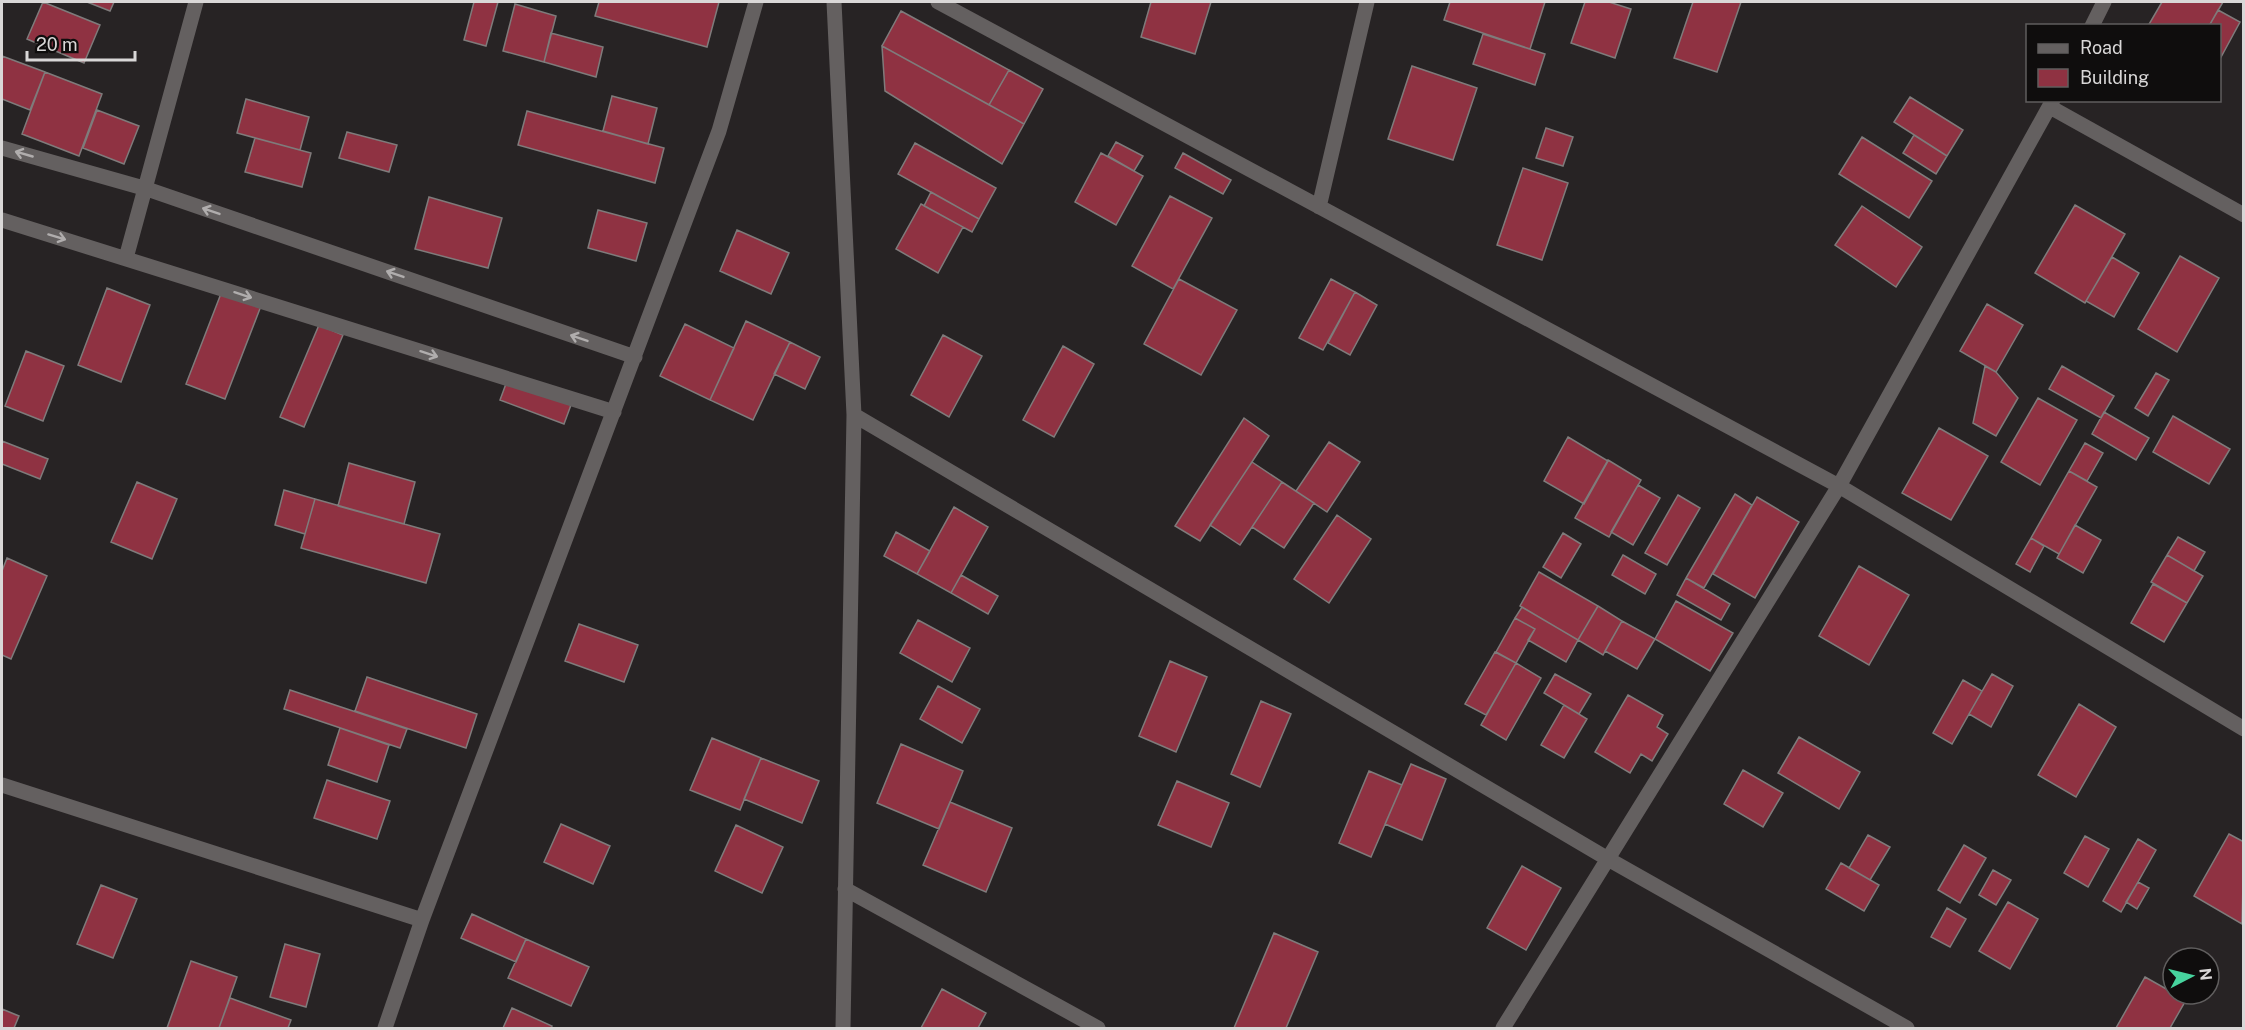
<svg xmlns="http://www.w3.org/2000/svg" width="2245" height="1030" viewBox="0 0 2245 1030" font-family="'Public Sans',sans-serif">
  <rect width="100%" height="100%" fill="#272324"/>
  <path fill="#8f3242" stroke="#7f7b7b" stroke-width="1.5" d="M43,2L100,25L84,63L27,39Z
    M87,2H114L110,11Z
    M474,2H498L486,46L464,40Z
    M599,2H719L707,47L595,16Z
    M1151,2H1211L1195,54L1141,37Z
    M1450,2H1545L1530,49L1444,20Z
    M1585,2H1609L1631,9L1615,58L1571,43Z
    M1693,2H1741L1717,72L1674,58Z
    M2162,2H2223L2209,26H2148Z
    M515,4L556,16L544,62L503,51Z
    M2218,10L2240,22L2220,59V26H2209Z
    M901,11L1009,70L989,105L882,46Z
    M551,33L603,47L596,77L544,62Z
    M1483,34L1545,54L1535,85L1473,64Z
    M882,46L1024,124L1002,164L885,91Z
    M2,56L45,72L30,110L2,99Z
    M1412,66L1477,88L1453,160L1388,139Z
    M1009,70L1043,89L1024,124L989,105Z
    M45,72L102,94L79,156L22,134Z
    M612,96L657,108L648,144L603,131Z
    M1910,97L1963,130L1947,156L1894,122Z
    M246,99L309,117L300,150L237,133Z
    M97,110L139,126L124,164L83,148Z
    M527,111L664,148L655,183L518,145Z
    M1546,128L1573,137L1563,166L1536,158Z
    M347,132L397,145L389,172L339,158Z
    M1914,135L1947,156L1936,174L1903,153Z
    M1862,137L1932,181L1909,218L1839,174Z
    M255,138L311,153L302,187L245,172Z
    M1116,142L1143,156L1134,171L1108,156Z
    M915,143L996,188L979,219L898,174Z
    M1101,153L1143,176L1116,225L1075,202Z
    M1183,153L1231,180L1223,194L1175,168Z
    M1523,168L1568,183L1542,260L1497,245Z
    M931,192L979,219L972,232L924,206Z
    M1170,196L1212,218L1173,289L1132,266Z
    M429,197L502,218L488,268L415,249Z
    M921,204L963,227L938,273L896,249Z
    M2075,205L2125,234L2085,303L2035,273Z
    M1862,206L1922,247L1896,287L1835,245Z
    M598,210L647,223L636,261L588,248Z
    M737,230L789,253L771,294L720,271Z
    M2180,256L2219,278L2177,352L2138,329Z
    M2112,257L2139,273L2114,317L2086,301Z
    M1179,279L1237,310L1201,375L1144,344Z
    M1331,279L1355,292L1323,350L1299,338Z
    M107,288L150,305L121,382L78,365Z
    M222,291L261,306L225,399L186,384Z
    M1355,292L1377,305L1350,355L1328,343Z
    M1987,304L2023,325L1996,372L1960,351Z
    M746,321L790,342L753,420L710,400Z
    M685,324L734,348L710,400L660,376Z
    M319,325L343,335L304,427L280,417Z
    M943,335L982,356L949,417L911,395Z
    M790,342L820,357L805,389L774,374Z
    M1063,346L1094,364L1054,437L1023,420Z
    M26,351L64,366L43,421L5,406Z
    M1985,366L1996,372L2018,398L1996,436L1973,423Z
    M2062,366L2114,396L2101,418L2049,389Z
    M2156,373L2169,380L2148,416L2135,408Z
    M507,381L571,405L564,424L500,400Z
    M2038,398L2077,420L2040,485L2001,462Z
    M2104,412L2149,438L2136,460L2092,434Z
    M2173,416L2230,449L2209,484L2153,452Z
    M1244,418L1269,436L1200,541L1175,526Z
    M1939,428L1988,456L1951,520L1902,493Z
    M1568,437L1608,461L1584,504L1544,481Z
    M2,441L48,459L40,479L2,464Z
    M1329,442L1360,462L1327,512L1296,491Z
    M2085,443L2103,453L2087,481L2069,471Z
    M1608,460L1641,480L1609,537L1575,518Z
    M1252,462L1282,482L1240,545L1210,525Z
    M349,463L415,482L404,524L338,506Z
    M2069,471L2097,487L2059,554L2031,538Z
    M137,482L177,499L152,559L111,542Z
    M1282,482L1314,503L1284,548L1252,527Z
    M1638,485L1660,498L1633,545L1611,532Z
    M284,490L315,499L305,534L275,525Z
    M1735,494L1752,505L1704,588L1686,578Z
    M1678,495L1700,508L1667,565L1645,553Z
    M1757,497L1799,522L1755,598L1713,574Z
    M315,499L440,534L426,583L301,548Z
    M954,507L988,527L951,593L917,574Z
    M1337,515L1371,539L1329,603L1294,579Z
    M2075,525L2101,540L2083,573L2057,558Z
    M896,532L930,551L917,574L884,556Z
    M1563,533L1581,544L1561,578L1543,567Z
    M2178,537L2205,552L2194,571L2167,555Z
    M2031,538L2044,546L2030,572L2016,564Z
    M1623,555L1656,574L1645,594L1612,575Z
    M2167,555L2203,576L2187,603L2151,582Z
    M7,558L47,576L11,659L2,655V571Z
    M1859,566L1909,595L1869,665L1819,636Z
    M1539,572L1598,606L1578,640L1520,606Z
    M961,575L998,596L988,614L951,593Z
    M1686,578L1730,604L1721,620L1677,595Z
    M2153,584L2187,603L2164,642L2131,623Z
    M1676,601L1733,633L1710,671L1655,639Z
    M1598,606L1622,621L1603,655L1578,640Z
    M1522,607L1578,640L1566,662L1528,640L1535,629L1515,618Z
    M1515,618L1535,629L1516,663L1496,652Z
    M918,620L970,648L952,682L900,653Z
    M1622,621L1655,639L1637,669L1605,651Z
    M579,624L638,645L624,682L565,661Z
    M1495,652L1516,663L1486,715L1465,704Z
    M1170,661L1207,677L1176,752L1139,736Z
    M1516,663L1541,678L1506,740L1481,725Z
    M1555,674L1591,694L1579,714L1544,693Z
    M1992,674L2013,686L1991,727L1969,714Z
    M367,677L477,714L466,748L355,711Z
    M1963,680L1982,691L1952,744L1933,733Z
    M938,686L980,709L962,743L920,719Z
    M290,690L407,729L400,748L284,709Z
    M1628,695L1663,715L1657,727L1668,734L1652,761L1641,754L1630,773L1595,752Z
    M1261,701L1291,714L1260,787L1231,774Z
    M2079,704L2116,727L2076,797L2038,775Z
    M1564,705L1587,719L1564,758L1541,745Z
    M340,728L389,745L377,782L328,765Z
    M1799,737L1860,772L1839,809L1778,773Z
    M712,738L761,758L740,810L690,790Z
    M901,744L963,771L939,829L877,803Z
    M761,758L819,781L802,823L744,799Z
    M1411,764L1446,779L1422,840L1385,824Z
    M1743,770L1783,793L1763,827L1724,804Z
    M1369,771L1402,785L1371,857L1339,843Z
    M327,780L390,801L377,839L314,818Z
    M1177,781L1229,803L1211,847L1158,825Z
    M950,802L1012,828L986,892L923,865Z
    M561,824L610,846L593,884L544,862Z
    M736,825L783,847L762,893L715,871Z
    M2229,834L2244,842L2242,924L2194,896Z
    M1868,835L1890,847L1870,880L1849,868Z
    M2085,836L2109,849L2088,887L2064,873Z
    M2138,839L2156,850L2121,912L2103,901Z
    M1964,845L1986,858L1960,903L1938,890Z
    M1841,863L1879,885L1864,911L1826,889Z
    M1522,866L1561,888L1526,950L1487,928Z
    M1993,870L2011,880L1996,905L1979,895Z
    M2138,882L2149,888L2137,909L2126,902Z
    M101,885L137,899L113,958L77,944Z
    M2008,902L2038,919L2010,969L1979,951Z
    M1947,908L1966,919L1950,947L1931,937Z
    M472,914L526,939L516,962L461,938Z
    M1274,933L1318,952L1286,1028H1234Z
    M526,939L589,967L571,1006L508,978Z
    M285,944L320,954L306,1007L270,997Z
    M191,961L237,977L219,1028H167Z
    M2145,977L2186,1000L2170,1028H2116Z
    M942,989L986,1013L978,1028H921Z
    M230,998L291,1020L288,1028H219Z
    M512,1008L552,1026L551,1028H503Z
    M2,1009L19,1016L14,1028H2Z"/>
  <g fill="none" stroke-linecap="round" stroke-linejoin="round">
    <path stroke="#646060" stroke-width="15" d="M834,2L854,415L843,1028
      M938,2L1839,486L2244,729
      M2092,26L2104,2
      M2050,107L2244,215
      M2,148L147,189L635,357
      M1319,207L1367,2
      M2,220L614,412
      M126,258L196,2
      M854,415L1608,859L1907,1028
      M2,785L422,920
      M845,889L1098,1028
      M385,1028L422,920L719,131L756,2
      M1503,1028L1839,486L2053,100"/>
  </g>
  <defs><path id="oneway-shaft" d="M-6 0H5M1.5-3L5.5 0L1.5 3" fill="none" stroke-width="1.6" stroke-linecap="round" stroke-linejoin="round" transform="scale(1.5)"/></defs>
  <g stroke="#b0adad">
    <use href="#oneway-shaft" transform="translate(24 154) rotate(-164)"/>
    <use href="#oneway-shaft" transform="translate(211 211) rotate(-161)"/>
    <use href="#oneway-shaft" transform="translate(57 237) rotate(17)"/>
    <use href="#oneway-shaft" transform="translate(395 274) rotate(-161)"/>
    <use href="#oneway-shaft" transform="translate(243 295) rotate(18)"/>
    <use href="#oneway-shaft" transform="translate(579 338) rotate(-161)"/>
    <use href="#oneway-shaft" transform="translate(429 354) rotate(18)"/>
  </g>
  <rect width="2245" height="1030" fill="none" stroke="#d9d7d7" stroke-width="6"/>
  <rect x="2026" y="24" width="195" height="78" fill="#0f0d0d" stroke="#605e5e" stroke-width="1.5"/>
  <rect x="2038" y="44" width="30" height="9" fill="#646060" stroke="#605e5e" stroke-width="1.5"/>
  <text x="2080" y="54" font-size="18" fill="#d9d7d7">Road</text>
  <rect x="2038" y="69" width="30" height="18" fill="#8f3242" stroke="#605e5e" stroke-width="1.5"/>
  <text x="2080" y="84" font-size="18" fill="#d9d7d7">Building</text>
  <g transform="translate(2191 976) rotate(83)"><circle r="28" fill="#0f0d0d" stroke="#605e5e" stroke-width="1.5"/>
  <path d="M0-4.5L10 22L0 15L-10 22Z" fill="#47d49e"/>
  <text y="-9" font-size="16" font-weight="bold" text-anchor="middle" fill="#d9d7d7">N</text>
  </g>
  <path d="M27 51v9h108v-9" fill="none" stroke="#d9d7d7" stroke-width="3"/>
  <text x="36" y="51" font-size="18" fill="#d9d7d7" stroke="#0f0d0d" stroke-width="4.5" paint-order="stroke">20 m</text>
</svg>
